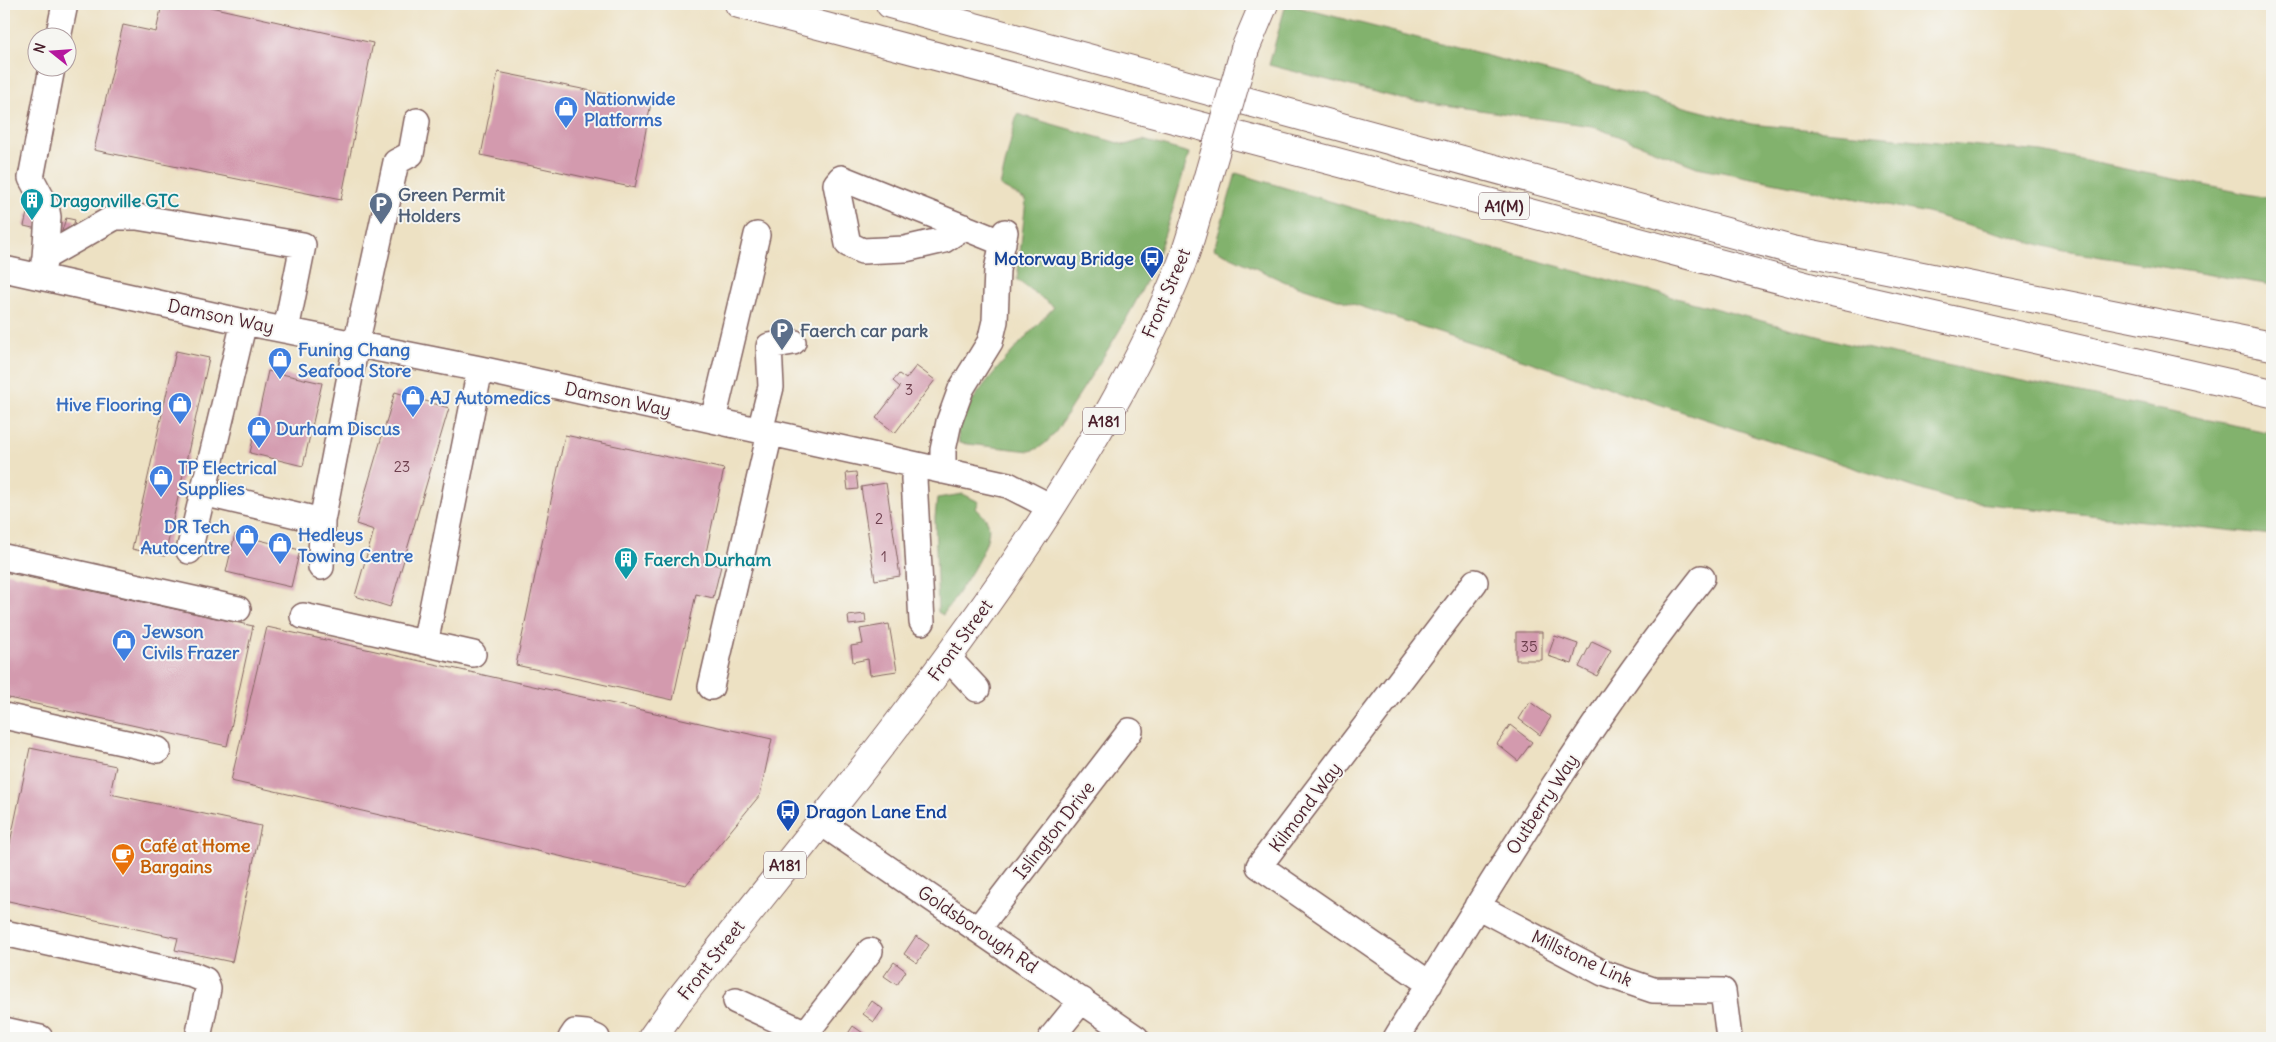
<svg xmlns="http://www.w3.org/2000/svg" width="2276" height="1042" viewBox="0 0 2276 1042" font-family="Delius,sans-serif">
  <rect width="100%" height="100%" fill="#f6f6f2"/>
  <filter id="ink" filterUnits="userSpaceOnUse"><feTurbulence type="fractalNoise" baseFrequency=".02" numOctaves="2"/><feDisplacementMap in="SourceGraphic" scale="10" xChannelSelector="R" yChannelSelector="G"/><feConvolveMatrix kernelMatrix="1 2 1 2 8 2 1 2 1" color-interpolation-filters="sRGB"/></filter>
  <filter id="wash" filterUnits="userSpaceOnUse"><feTurbulence type="fractalNoise" baseFrequency=".0096" numOctaves="4" result="noise"/><feDisplacementMap in="SourceGraphic" scale="20" xChannelSelector="R" yChannelSelector="G"/><feGaussianBlur stdDeviation="1.12" result="paint"/><feColorMatrix in="noise" values="0 0 0 0 0 0 0 0 0 0 0 0 0 0 0 0 0 1.4 0 .05"/><feComposite in="paint" operator="in"/></filter>
  <g filter="url(#wash)">
    <rect width="100%" height="100%" fill="#ede1c3"/>
    <path fill="#82b26d" stroke="#66684c" d="M1286,4L1751,124L2042,152L2272,199V285L2059,250L1927,213L1697,167L1592,126L1402,99L1269,65Z
      M1017,114L1125,145L1143,140L1189,153C1178,191 1168,229 1153,266C1129,322 1089,377 1057,430C1049,440 1043,448 1030,451L959,443C959,439 957,432 958,428C966,397 1031,332 1054,307L1017,280L1026,200L1000,186Z
      M1236,173L1449,237L1855,346L2272,433V535L1952,500L1283,281L1214,249Z
      M963,494L979,502L976,508C980,513 986,517 988,523C995,545 955,596 943,615L938,612L935,518L937,498Z"/>
    <g id="blocks">
      <path fill="#d39aae" d="M162,4H197L373,43L341,200L94,150L123,25L156,32Z
        M498,72L651,103L635,188L481,155Z
        M27,213L39,216L37,229L24,226Z
        M66,218L75,220L71,233L62,231Z
        M176,351L209,358L165,556L132,549Z
        M916,366L935,380L895,433L876,418L900,387L893,381L899,374L906,379Z
        M268,371L322,383L303,466L250,453Z
        M395,392L449,408L390,607L355,596L374,530L356,524Z
        M565,435L724,469L704,562L721,566L713,598L696,594L673,700L516,665Z
        M856,472L858,489L848,490L846,473Z
        M886,483L900,576L875,580L861,487Z
        M235,534L300,550L291,587L226,572Z
        M4,572L253,626L227,746L4,697Z
        M865,614L866,623L849,625L848,616Z
        M889,624L897,671L870,675L868,659L853,662L851,646L863,644L860,629Z
        M267,627L772,739L760,795L686,885L231,781Z
        M1516,632H1542V660H1516Z
        M1555,636L1578,644L1572,664L1548,656Z
        M1592,641L1611,650L1597,676L1579,667Z
        M1530,702L1551,717L1540,735L1519,719Z
        M1510,725L1532,742L1518,761L1497,744Z
        M30,748L116,766L110,794L261,826L232,962L175,950L178,938L4,900V871Z
        M916,936L929,945L917,963L904,954Z
        M894,962L906,971L897,985L884,976Z
        M872,1001L883,1009L874,1022L863,1014Z
        M853,1026L863,1033L859,1038H845Z"/>
    </g>
  </g>
  <g filter="url(#ink)">
    <use href="#blocks" fill-opacity="0" stroke="#836360" stroke-width="1"/>
    <g fill="none" stroke-linecap="round" stroke-linejoin="round">
      <g stroke="#836360" stroke-width="28">
        <path id="minor" d="M58,38L65,4
          M964,227L944,240L905,249L862,251L848,244L836,184L841,178L1003,243
          M45,257L48,217L46,206L31,178L52,68
          M4,269L244,322L480,369L1008,485L1051,507
          M41,277L45,257L115,217H137L303,245L286,330
          M713,420L757,235
          M760,431L771,387L769,346L793,342
          M915,466L914,479L922,622
          M943,471V450L949,422L961,389L990,342L995,321L997,270L1005,232
          M203,493L322,521
          M189,551L244,322
          M4,557L238,609
          M321,567L322,521L356,345L396,162L411,154L417,121
          M303,616L473,654
          M425,644L480,369
          M948,658L977,689
          M711,687L770,433
          M4,716L158,750
          M820,822L1136,1038
          M1477,906L1603,973L1653,990L1723,991L1729,1038
          M978,929L1130,731
          M4,933L193,975L205,980L208,989L198,1038
          M1430,984L1259,866L1475,582
          M736,1001L806,1033
          M4,1030L40,1038
          M571,1038L575,1032L586,1033L597,1038
          M812,1038L806,1033L870,951
          M1051,1038L1082,1000
          M1396,1038C1493,881 1587,723 1702,578"/>
      </g>
      <g stroke="#836360" stroke-width="30">
        <path id="major" d="M1245,49L1264,4
          M652,1038L679,1000C798,849 923,701 1030,540C1087,453 1142,362 1181,265C1189,245 1195,222 1201,201"/>
      </g>
      <g stroke="#836360" stroke-width="30">
        <path id="highway" d="M739,4L1828,292L2272,393
          M890,4L1792,250L2272,346"/>
      </g>
      <use href="#minor" stroke="#fff" stroke-width="25"/>
      <use href="#major" stroke="#fff" stroke-width="28"/>
      <use href="#highway" stroke="#fff" stroke-width="28"/>
      <g stroke="#836360" stroke-width="30" stroke-linecap="butt">
        <path id="major-bridge" d="M1201,201L1245,49"/>
      </g>
      <use href="#major-bridge" stroke="#fff" stroke-width="28"/>
    </g>
  </g>
  <defs>
    <g id="shop-pin" transform="scale(1.25)"><path d="M0 17L-7.5 6A9.5 9.5 0 1 1 7.5 6Z" fill="#3f7fe0" stroke="#f6f6f2"/><path d="M-5-2.5h2.3a2.7 3.5 0 0 1 5.4 0H5L5.5 6h-11ZM-1.5-2.5h3a1.5 2.3 0 0 0-3 0Z" fill="#fff"/></g>
    <g id="building-pin" transform="scale(1.25)"><path d="M0 17L-7.5 6A9.5 9.5 0 1 1 7.5 6Z" fill="#0f9aa8" stroke="#f6f6f2"/><path d="M-4-6H4V6H1V3H-1V6H-4ZM-2.5-4.3h1.7v1.8h-1.7ZM.8-4.3h1.7v1.8H.8ZM-2.5-1h1.7V.8h-1.7ZM.8-1h1.7V.8H.8Z" fill="#fff"/></g>
    <g id="parking-pin" transform="scale(1.25)"><path d="M0 17L-7.5 6A9.5 9.5 0 1 1 7.5 6Z" fill="#5c6f8a" stroke="#f6f6f2"/><path d="M-3.5-5.5H1a3.5 3.5 0 0 1 0 7H-1V5.5H-3.5ZM-1-3.4V-.6H.8a1.4 1.4 0 0 0 0-2.8Z" fill="#fff"/></g>
    <g id="bus-pin" transform="scale(1.25)"><path d="M0 17L-7.5 6A9.5 9.5 0 1 1 7.5 6Z" fill="#1a4fb4" stroke="#f6f6f2"/><path d="M-5-6H5V4H4V6H2V4H-2V6H-4V4H-5ZM-3.5-4V0h7V-4ZM-3.5 1.2v1.5H-2V1.2ZM2 1.2v1.5H3.5V1.2Z" fill="#fff"/></g>
    <g id="cafe-pin" transform="scale(1.25)"><path d="M0 17L-7.5 6A9.5 9.5 0 1 1 7.5 6Z" fill="#e8710a" stroke="#f6f6f2"/><path d="M-5.5-4.5H6V0H3Q3 3.5 0 3.5H-2.5Q-5.5 3.5-5.5 0ZM3-3.2v2h1.7v-2ZM-6 4.5H4V6H-6Z" fill="#fff"/></g>
  </defs>
  <g fill-rule="evenodd">
    <use href="#shop-pin" x="566" y="108"/>
    <use href="#building-pin" x="32" y="200"/>
    <use href="#parking-pin" x="381" y="204"/>
    <use href="#bus-pin" x="1152" y="258"/>
    <use href="#parking-pin" x="782" y="330"/>
    <use href="#shop-pin" x="280" y="359"/>
    <use href="#shop-pin" x="413" y="397"/>
    <use href="#shop-pin" x="180" y="404"/>
    <use href="#shop-pin" x="259" y="428"/>
    <use href="#shop-pin" x="161" y="477"/>
    <use href="#shop-pin" x="247" y="536"/>
    <use href="#shop-pin" x="280" y="544"/>
    <use href="#building-pin" x="626" y="559"/>
    <use href="#shop-pin" x="124" y="641"/>
    <use href="#bus-pin" x="788" y="811"/>
    <use href="#cafe-pin" x="123" y="855"/>
  </g>
  <g text-anchor="middle" dominant-baseline="central" stroke-width="4" stroke-linejoin="round" paint-order="stroke">
    <g font-size="15" fill="#6c3e4c">
      <text x="909" y="389">3</text>
      <text x="402" y="466">23</text>
      <text x="879" y="518">2</text>
      <text x="884" y="556">1</text>
      <text x="1529" y="646">35</text>
    </g>
    <g fill="#f6f6f2" stroke="#7e6067" stroke-width="1">
      <rect x="1479" y="192.5" width="50" height="27" rx="4"/>
      <rect x="1083" y="407.5" width="42" height="27" rx="4"/>
      <rect x="764" y="851.5" width="42" height="27" rx="4"/>
    </g>
    <g font-size="16" font-weight="bold" fill="#4a1f2b">
      <text x="1504" y="206">A1(M)</text>
      <text x="1104" y="421">A181</text>
      <text x="785" y="865">A181</text>
    </g>
    <g font-size="18" font-weight="bold" fill="#366cbe" stroke="#f6f6f2" text-anchor="start">
      <text x="584" y="98">Nationwide<tspan x="584" dy="21">Platforms</tspan></text>
      <text x="298" y="349">Funing Chang<tspan x="298" dy="21">Seafood Store</tspan></text>
      <text x="430" y="397">AJ Automedics</text>
      <text x="162" y="404" text-anchor="end">Hive Flooring</text>
      <text x="276" y="428">Durham Discus</text>
      <text x="178" y="467">TP Electrical<tspan x="178" dy="21">Supplies</tspan></text>
      <text x="230" y="526" text-anchor="end">DR Tech<tspan x="230" dy="21">Autocentre</tspan></text>
      <text x="298" y="534">Hedleys<tspan x="298" dy="21">Towing Centre</tspan></text>
      <text x="142" y="631">Jewson<tspan x="142" dy="21">Civils Frazer</tspan></text>
    </g>
    <g font-size="18" font-weight="bold" fill="#4e5e75" stroke="#f6f6f2" text-anchor="start">
      <text x="398" y="194">Green Permit<tspan x="398" dy="21">Holders</tspan></text>
      <text x="800" y="330">Faerch car park</text>
    </g>
    <g font-size="18" font-weight="bold" fill="#0d838f" stroke="#f6f6f2" text-anchor="start">
      <text x="50" y="200">Dragonville GTC</text>
      <text x="644" y="559">Faerch Durham</text>
    </g>
    <g font-size="18" font-weight="bold" fill="#164399" stroke="#f6f6f2" text-anchor="end">
      <text x="1134" y="258">Motorway Bridge</text>
      <text x="806" y="811" text-anchor="start">Dragon Lane End</text>
    </g>
    <g font-size="18" fill="#4a1f2b" stroke="#f6f6f2">
      <text transform="translate(1166 293) rotate(-67)">Front Street</text>
      <text transform="translate(221 316) rotate(12)">Damson Way</text>
      <text transform="translate(618 399) rotate(12)">Damson Way</text>
      <text transform="translate(960 640) rotate(-54)">Front Street</text>
      <text transform="translate(1542 804) rotate(-57)">Outberry Way</text>
      <text transform="translate(1305 807) rotate(-53)">Kilmond Way</text>
      <text transform="translate(1054 830) rotate(-52)">Islington Drive</text>
      <text transform="translate(978 929) rotate(34)">Goldsborough Rd</text>
      <text transform="translate(1582 958) rotate(25)">Millstone Link</text>
      <text transform="translate(711 960) rotate(-52)">Front Street</text>
    </g>
    <g font-size="18" font-weight="bold" fill="#c56008" stroke="#f6f6f2" text-anchor="start">
      <text x="140" y="845">Café at Home<tspan x="140" dy="21">Bargains</tspan></text>
    </g>
  </g>
  <rect width="2276" height="1042" fill="none" stroke="#f6f6f2" stroke-width="20"/>
  <g transform="translate(52 52) rotate(287)"><circle r="24" fill="#f6f6f2" stroke="#b1a0a2"/>
  <path d="M0-4L9 19L0 12L-9 19Z" fill="#b5179e"/>
  <text y="-8" font-size="14" font-weight="bold" text-anchor="middle" fill="#4a1f2b">N</text>
  </g>
</svg>
